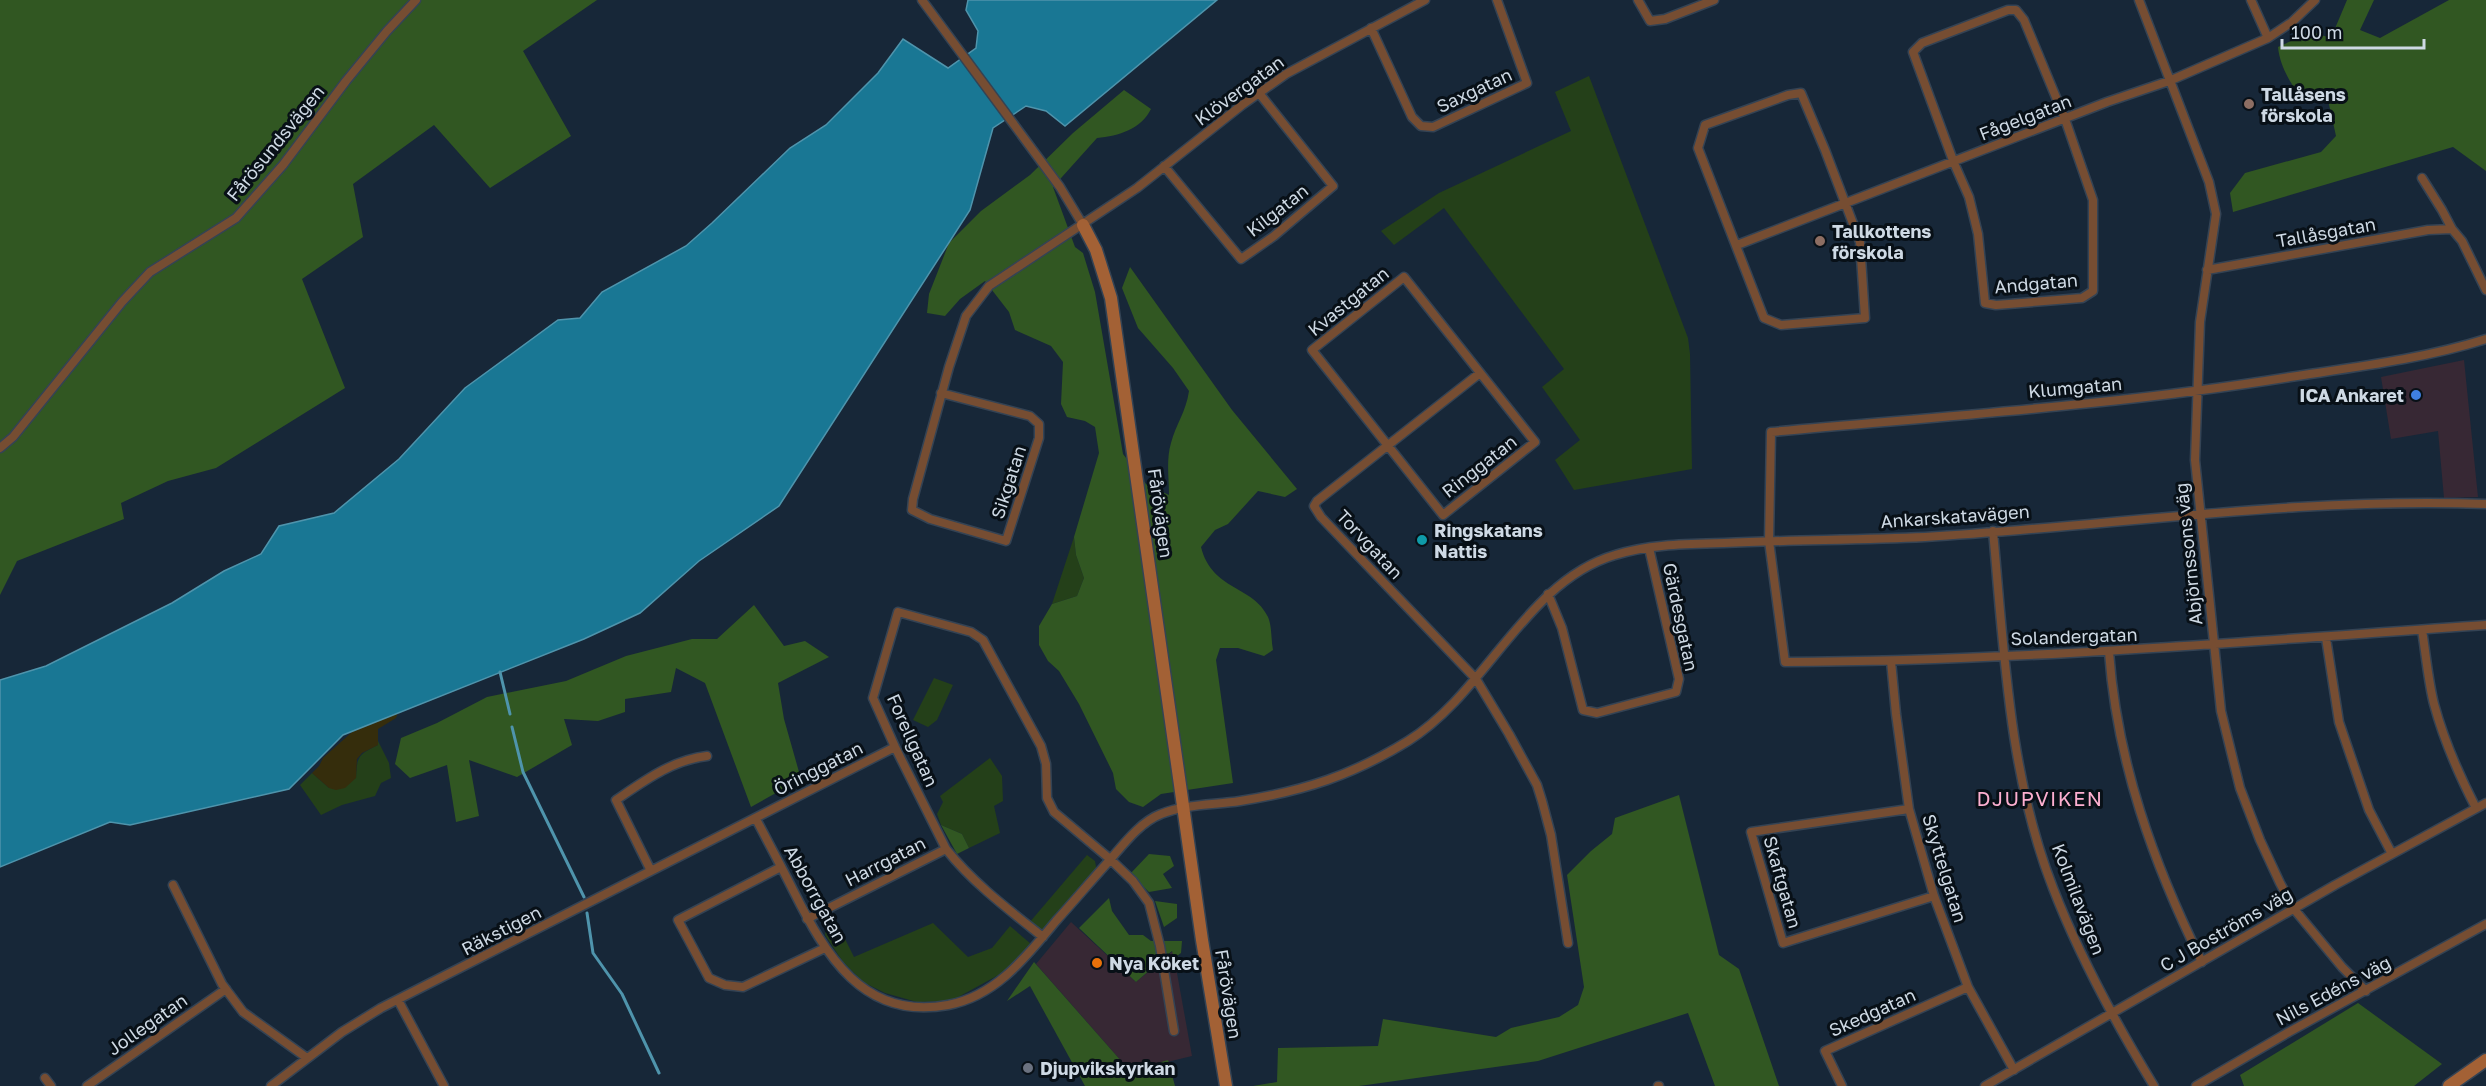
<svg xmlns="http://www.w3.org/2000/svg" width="2486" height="1086" viewBox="0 0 2486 1086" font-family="'Golos Text',sans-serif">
  <rect width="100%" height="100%" fill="#172738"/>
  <path fill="#372834" d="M2464,360L2478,497L2444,498L2438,431L2391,439L2381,377Z
    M1071,922L1136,982L1173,951L1192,1056L1130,1071L1036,964Z"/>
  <path fill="#244019" d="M1589,76L1688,338L1690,354L1692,469L1574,490L1555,460L1580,440L1542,387L1564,369L1444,208L1394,245L1381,231L1439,193L1571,131L1555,92Z
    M1074,537L1076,555L1084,578L1077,596L1052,604Z
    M934,678L953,685L937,720L928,727L913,720Z
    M378,741L389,763L391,778L381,783L375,796L342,805L321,815L300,785L312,773L329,788L356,778C357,756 358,755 378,745Z
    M990,758L1002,776L1003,801L994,806L1000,833L969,848L962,834L941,825L937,814L943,802L940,796Z
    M1087,855L1095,861L1097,872L1044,932L1038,931L1029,923Z
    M836,921L854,957L933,923L968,957L992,948L1010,926L1031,944L1015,966L951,1001L917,1002L885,993L863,982L843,962L825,935L826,927Z"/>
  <path fill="#315722" d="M0,0H597L523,51L571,136L490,188L434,125L353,184L363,237L302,279L345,388L216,468L168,481L121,503L124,519L17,561L0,595Z
    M2347,0H2374L2360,30L2380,38L2449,0H2486V171L2453,147L2233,212L2230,193L2245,173L2321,152L2336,136L2328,100L2301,97C2289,81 2280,66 2278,47L2311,32L2331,38Z
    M1124,90L1151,109C1141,129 1119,136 1097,138L1053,187L1075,247L1083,253L1095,292L1123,454L1146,484L1169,495C1169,478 1166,460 1171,443C1176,424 1186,412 1189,391L1173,368L1138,328L1122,288L1130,267L1232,410L1297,489L1285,497L1258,491L1228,524L1215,530L1201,547C1212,591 1253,585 1268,617C1272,626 1271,640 1273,650L1264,656L1238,648H1220L1216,660L1233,783L1161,794L1143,807L1129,802L1116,789L1113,773L1079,704L1059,671L1048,661L1039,645V626L1052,604L1077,596L1084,578L1076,555L1074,537L1099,453L1095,427L1085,421L1067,417L1061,404L1063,362L1051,346L1015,330L1009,312L985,281L960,299L945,316L927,313L929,294L949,243L981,211L1030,175L1073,133Z
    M754,605L784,646L805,641L829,657L778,683L784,719L801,779L751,807L705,683L676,668L671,692L625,699V712L598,721L564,719L572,745L517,777L469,760L479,816L456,822L447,765L410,778L395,764L401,738L437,723L487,697L566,681L626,656L692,639H717Z
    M1679,795L1719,955L1739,969L1779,1086H1715L1688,1013L1538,1061L1359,1086H1253L1277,1082L1278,1048L1378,1046L1383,1019L1496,1037L1511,1028L1559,1017L1578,1005L1584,987L1567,875L1591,851L1612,834L1615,818Z
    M941,825L962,834L969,848L957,854Z
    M1149,854L1170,856L1174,866L1163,874L1172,888L1149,892L1130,874Z
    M1109,898L1112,911L1129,935H1143L1151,941H1182L1181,953L1174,958L1172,951L1136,982L1079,928Z
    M1155,901L1177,904V918L1164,927Z
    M1034,962L1130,1071L1168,1060L1175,1086H1085L1030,986L1007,1001Z
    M2358,1003L2442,1064L2414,1086H2244L2240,1075Z"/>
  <path fill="#352d0c" d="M399,710L396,718L378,729V745L362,753L357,759L356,778L345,788L336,790L329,788L312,773L319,766L323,758L371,715Z"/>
  <path fill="#197794" stroke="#4f94ac" stroke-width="1.5" d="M968,0H1217L1065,126L1046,111L1026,106L993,128L970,210L779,506L699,561L640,613L584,639L343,735L289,789L130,825L110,822L0,867V680L46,666L172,603L224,571L261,554L279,526L334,513L399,459L465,388L558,320L580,318L602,292L686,246L712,223L790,148L826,125L878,73L903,39L948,68L976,48L978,31L966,10Z"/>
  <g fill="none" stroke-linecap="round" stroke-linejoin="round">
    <path stroke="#4f94ac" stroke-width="3" d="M500,672L510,714
      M512,727L523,772L584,897
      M587,913L593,953L622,994L659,1073"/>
    <g stroke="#344354" stroke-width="11">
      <path id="street" d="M922,0L1060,187L1083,225
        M1638,0L1650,21L1665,19L1714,0
        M2139,0L2209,182L2216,214L2200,322L2195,460L2221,711L2240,788L2260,840L2280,883L2294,909L2342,967L2366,991
        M2251,0L2268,38
        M2008,10H2016L2024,20L2065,119L2093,200V291L2082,298L1996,305L1985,303L1978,234L1969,197L1954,163L1913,52L1922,43Z
        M1371,28L1412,117L1421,126L1433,127L1527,83L1497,0
        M1801,93L1825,150L1860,242L1865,318L1781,325L1764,318L1698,148L1705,125L1788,95Z
        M1164,166L1241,259L1274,236L1333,186L1259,93
        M2422,178L2442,210L2452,229
        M1737,245L2107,102L2169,81L2268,38L2292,22L2315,0
        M2207,270L2428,230L2452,229L2462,241L2486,290
        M1404,277L1535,442L1443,515L1312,350Z
        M2486,339C2423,359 2356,367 2290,377C2119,405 1944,416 1771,432L1769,541L1785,662C2019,661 2252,641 2486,625
        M1480,373L1317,501L1314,506L1321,517L1476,679L1509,734L1537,785L1542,801L1551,835L1568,943
        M941,393L1030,416L1039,424V438L1006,541L930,519L912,510L913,499L949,367L966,316L989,286L1137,188L1242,105L1286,74L1425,0
        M0,448L13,437L122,302L150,272L236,218L283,165L346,81L387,31L416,0
        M1993,531C2004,650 2009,776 2053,888C2080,958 2115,1022 2154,1086
        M1548,594L1562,628L1583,710L1597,713L1676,692L1679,679L1649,548
        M2422,630C2426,655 2428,680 2434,704C2444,741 2459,775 2476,808
        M2326,638L2339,722L2369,810L2392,854
        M2109,652C2117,762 2153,863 2202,962
        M1891,661L1896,714L1909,809L1934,896L1968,987L2014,1070
        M1909,809L1751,832L1783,943L1934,896
        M756,819C768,842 781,866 793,890C825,954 863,1021 948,1005C996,996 1026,957 1056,921C1074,901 1091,881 1109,861C1123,845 1140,822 1161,814C1185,804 1214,805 1240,801C1304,791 1353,775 1408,741C1486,693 1526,581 1615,555C1649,544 1688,544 1724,543C1791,540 1858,540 1925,537C2112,526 2298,497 2486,504
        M781,867L678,920L709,978L725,985L743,987L825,948
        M651,871L616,800C644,781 672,760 707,756
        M173,885L222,984L243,1012L307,1058
        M807,919L946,849
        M1043,937C1009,910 973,883 946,849L895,747L873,698L898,612L971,632L983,640L1041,746L1046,764L1047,798L1054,812L1110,859L1133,881L1149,903L1160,946L1174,1031
        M398,1000L444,1086
        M45,1078L51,1086
        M87,1086L226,989
        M271,1086L342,1032L381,1008L895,747
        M1658,1086H1659
        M1842,1086L1825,1051L1968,987
        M1985,1086L2335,885L2486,803
        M2196,1086L2289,1032L2486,924"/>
    </g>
    <g stroke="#344354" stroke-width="15">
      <path id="secondary" d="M1083,225L1096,250L1111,298L1202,940L1226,1086
        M2449,1086L2486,1060"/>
    </g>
    <use href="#street" stroke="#764d32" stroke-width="8"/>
    <use href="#secondary" stroke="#a36135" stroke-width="12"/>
  </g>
  <g fill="#8d6e63" stroke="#081017" stroke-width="2">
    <circle cx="2249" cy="104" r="6"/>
    <circle cx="1820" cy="241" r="6"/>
  </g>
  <circle fill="#3f7fe0" stroke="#081017" stroke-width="2" cx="2416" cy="395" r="6"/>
  <circle fill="#0f9aa8" stroke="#081017" stroke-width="2" cx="1422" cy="540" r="6"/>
  <circle fill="#e8710a" stroke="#081017" stroke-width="2" cx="1097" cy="963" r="6"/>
  <circle fill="#6b7280" stroke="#081017" stroke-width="2" cx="1028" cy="1068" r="6"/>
  <g text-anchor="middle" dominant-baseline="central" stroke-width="6" stroke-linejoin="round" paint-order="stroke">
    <g font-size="18" fill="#ced9e4" stroke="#081017">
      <text transform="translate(1239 90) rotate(-36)">Klövergatan</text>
      <text transform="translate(1474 90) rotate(-25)">Saxgatan</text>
      <text transform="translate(2025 117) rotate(-21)">Fågelgatan</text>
      <text transform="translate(275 143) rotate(-51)">Fårösundsvägen</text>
      <text transform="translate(1277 210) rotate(-38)">Kilgatan</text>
      <text transform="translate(2326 232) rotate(-10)">Tallåsgatan</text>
      <text transform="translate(2036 283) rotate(-5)">Andgatan</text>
      <text transform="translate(1348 301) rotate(-39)">Kvastgatan</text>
      <text transform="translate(2075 387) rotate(-5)">Klumgatan</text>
      <text transform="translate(1479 466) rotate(-38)">Ringgatan</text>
      <text transform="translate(1008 482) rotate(-72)">Sikgatan</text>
      <text transform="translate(1161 513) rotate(82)">Fårövägen</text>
      <text transform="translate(1955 516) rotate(-4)">Ankarskatavägen</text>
      <text transform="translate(1370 544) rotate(47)">Torvgatan</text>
      <text transform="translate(2188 554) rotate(-96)">Abjörnssons väg</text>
      <text transform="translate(1681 617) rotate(78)">Gärdesgatan</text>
      <text transform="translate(2074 636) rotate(-2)">Solandergatan</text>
      <text transform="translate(913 740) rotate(66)">Forellgatan</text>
      <text transform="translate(818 768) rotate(-27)">Öringgatan</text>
      <text transform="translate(885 861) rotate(-27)">Harrgatan</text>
      <text transform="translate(1945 868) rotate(73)">Skyttelgatan</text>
      <text transform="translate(1783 882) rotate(74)">Skaftgatan</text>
      <text transform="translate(816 894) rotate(61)">Abborrgatan</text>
      <text transform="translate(2079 899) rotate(69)">Kolmilavägen</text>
      <text transform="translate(2226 929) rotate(-30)">C J Boströms väg</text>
      <text transform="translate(501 930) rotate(-27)">Räkstigen</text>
      <text transform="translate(2333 990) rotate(-28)">Nils Edéns väg</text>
      <text transform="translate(1229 994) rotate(81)">Fårövägen</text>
      <text transform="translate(1872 1012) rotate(-24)">Skedgatan</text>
      <text transform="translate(147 1024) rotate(-35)">Jollegatan</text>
    </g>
    <g font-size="18" font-weight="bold" fill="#ced9e4" stroke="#081017" text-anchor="start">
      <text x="2261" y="94">Tallåsens<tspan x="2261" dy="21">förskola</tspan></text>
      <text x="1832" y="231">Tallkottens<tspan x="1832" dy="21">förskola</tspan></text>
      <text x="2404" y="395" text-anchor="end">ICA Ankaret</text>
      <text x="1434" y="530">Ringskatans<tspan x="1434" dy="21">Nattis</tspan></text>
      <text x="1109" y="963">Nya Köket</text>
      <text x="1040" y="1068">Djupvikskyrkan</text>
    </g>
    <g font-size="20" letter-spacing="1.5" fill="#fdafd0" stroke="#081017">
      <text x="2040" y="798">DJUPVIKEN</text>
    </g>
  </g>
  <path d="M2282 39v9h142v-9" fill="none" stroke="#ced9e4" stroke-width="3"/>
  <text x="2291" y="39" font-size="18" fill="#ced9e4" stroke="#081017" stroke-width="4.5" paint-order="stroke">100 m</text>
</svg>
